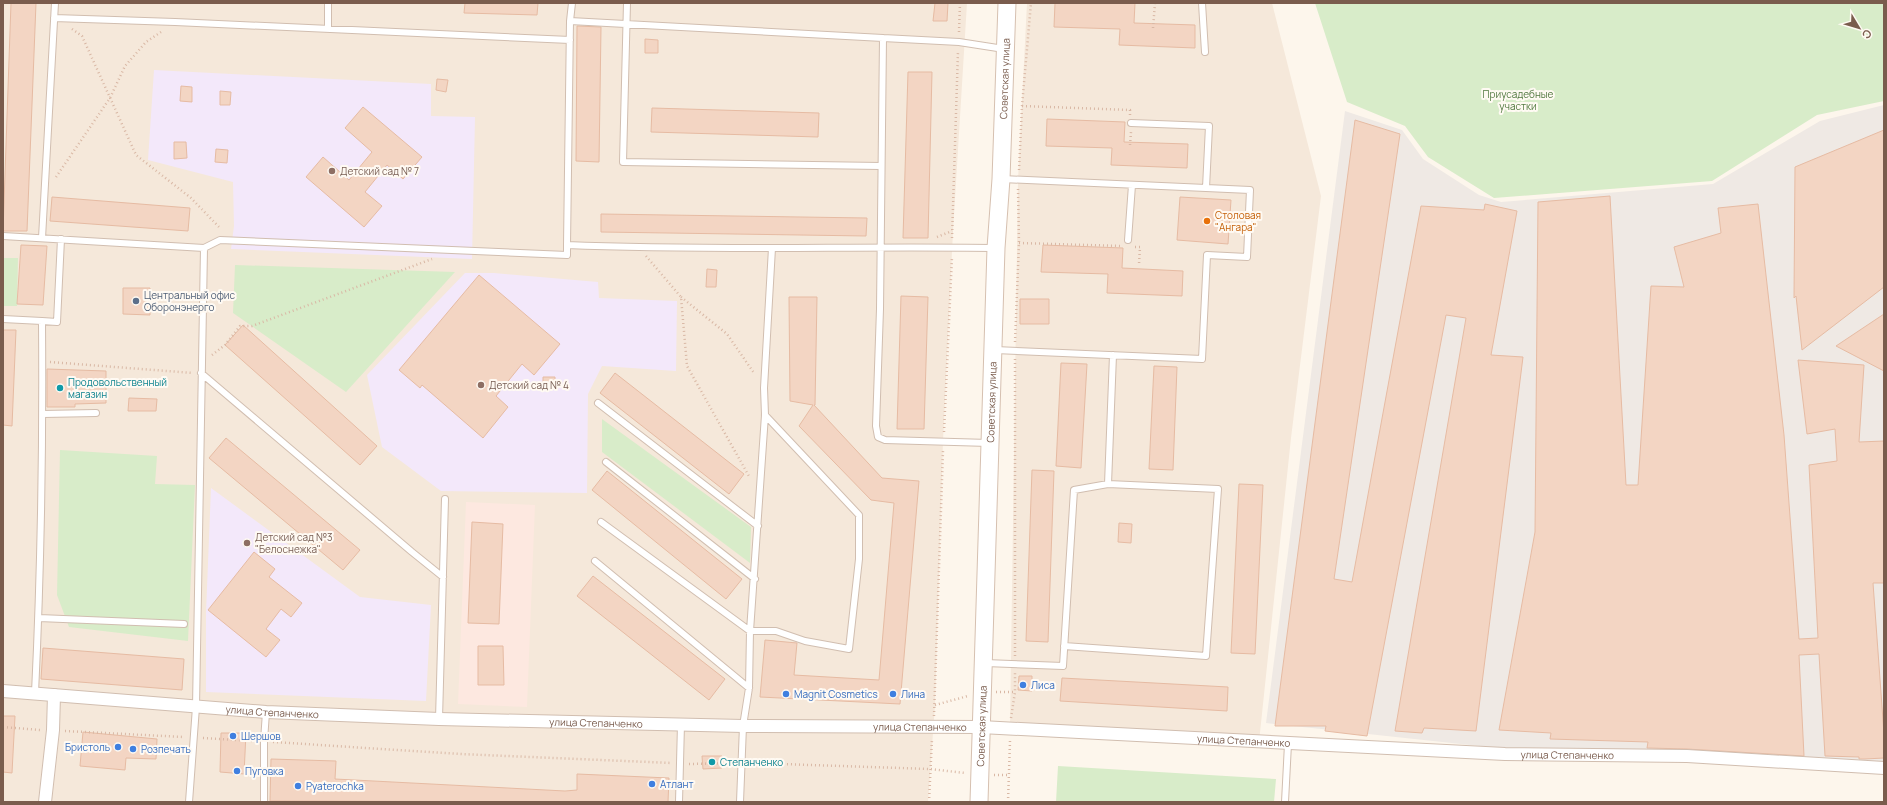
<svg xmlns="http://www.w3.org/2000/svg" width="1887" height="805" viewBox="0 0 1887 805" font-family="Manrope,sans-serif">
  <rect width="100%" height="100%" fill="#fdf6ec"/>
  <path fill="#f5e8da" d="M3,3H967L953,231L943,441L935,705L928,802H3Z
    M1027,3H1272L1321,196L1291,438L1259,742L1010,728L1018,180Z"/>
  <path fill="#fde8e0" d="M466,502L535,505L527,707L458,704Z"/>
  <path fill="#efe9e4" d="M1884,105V764L1517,750L1266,723L1345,111L1402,130L1423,159L1479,195L1501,202L1713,184L1820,121Z"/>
  <path fill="#f3e8fa" d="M154,70L431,84V116L475,117L472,259L231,249L234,226L233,182L148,160Z
    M465,273H494L598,282L599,298L677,301L676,371L602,366L588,394L587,493L441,491L382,447L367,375Z
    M211,488L360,597L431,605L426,701L206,692V613Z"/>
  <path fill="#d8ecc9" d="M1315,3H1884V101L1817,115L1712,181L1494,198L1428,157L1405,126L1347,102Z
    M3,258H18L17,306H3Z
    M235,265L455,272L346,392L233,313Z
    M602,419L751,527L750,563L602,452Z
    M60,450L157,456L155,484L195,485L188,641L69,627L57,595Z
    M1058,766L1276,779L1274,802H1056Z"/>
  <path fill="#f3d5c3" stroke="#e6bba3" d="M11,3H36L27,231H3Z
    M465,3H538L537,15L464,13Z
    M935,3H948L947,21H933Z
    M1055,3H1135L1134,23L1195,25V48L1119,45L1120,29L1054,27Z
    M577,26L601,27L599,162L576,161Z
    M645,39L658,40V53H645Z
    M908,72H932L928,238H903Z
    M437,79L448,80L446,92L436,90Z
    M181,86L192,87V102L180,101Z
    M220,91L231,92L230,105H220Z
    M363,107L422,157L403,179L387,165L365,192L382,206L364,227L306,177L323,157L349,180L372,152L345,128Z
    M652,108L819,113L818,137L651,132Z
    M1047,119L1125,122L1124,142L1188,144L1187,168L1111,165L1112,148L1046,146Z
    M1355,120L1400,134L1334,579L1352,582L1421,206L1484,210L1485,204L1517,211L1491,355L1523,357L1476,731L1424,728L1422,733L1395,731L1466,318L1446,315L1367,736L1325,731L1326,726H1275Z
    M1884,130V287L1802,350L1796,296L1794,298L1795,167Z
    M174,142H186L187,158L174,159Z
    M216,149L228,150L227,163L215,162Z
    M1610,196L1626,485H1638L1651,286L1684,287L1674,247L1721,233L1718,208L1758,204L1784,435L1799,639L1818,638L1809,465L1837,461L1835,429L1807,434L1798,360L1864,365L1859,442L1884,441V583H1873L1884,734V758L1865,759H1859V757L1825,756L1819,654L1799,655L1804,756L1687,749L1647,748L1648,742L1550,739L1551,733L1499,730L1535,532L1538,202Z
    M52,197L190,208L188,231L50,221Z
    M1180,197L1231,200L1228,244L1177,240Z
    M601,214L867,218L866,236L601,232Z
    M21,245L47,246L43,305L17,304Z
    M1043,245L1123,248L1122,268L1183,271L1182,296L1107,293L1108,274L1041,272Z
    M707,269L717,270L716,287H706Z
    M479,275L560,344L534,375L522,364L496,396L508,407L483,438L422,385L420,388L399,370Z
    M123,288H150V315L123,314Z
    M901,296L928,297L924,429H897Z
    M789,297H817L815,405H814L882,478L919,481L900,704L760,697L765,640L797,643L794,675L879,680L894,503L871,500L799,426L813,405L790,401Z
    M1020,299H1049V324H1020Z
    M1884,314V371L1836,346Z
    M243,325L377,446L360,465L225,345Z
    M3,330H16L12,426L3,425Z
    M1061,363L1087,364L1081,468L1056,466Z
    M1154,366L1177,367L1173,470L1149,469Z
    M47,369L106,371V403L75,404V407H47Z
    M615,373L744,474L729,494L600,393Z
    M543,377H555V389H543Z
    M129,398L157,399L156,411H128Z
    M226,438L360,550L343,570L209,458Z
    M1032,470L1054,471L1048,642L1026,641Z
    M607,471L742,579L726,599L592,490Z
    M1239,484L1263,485L1255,654L1231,653Z
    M472,522L503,524L499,624L468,623Z
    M1119,523L1132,524L1131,543L1118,542Z
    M254,552L275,569L269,577L302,603L291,617L281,609L266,629L280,640L266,657L208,610Z
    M593,576L725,679L709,700L577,596Z
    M478,646H503L504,685H478Z
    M43,648L184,659L182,690L41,679Z
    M1019,676H1032V691L1018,690Z
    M1062,678L1228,687L1227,711L1060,701Z
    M3,716H15L12,773L3,772Z
    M83,732L157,739L156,759L126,758L125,770L80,766Z
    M221,733H246L244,774L220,772Z
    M702,756H722V768L703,769Z
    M271,759L336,761L335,779L565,791L577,790V774L669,778L668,802L270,801Z"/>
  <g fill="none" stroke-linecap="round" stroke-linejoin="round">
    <g stroke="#d1beb0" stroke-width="8">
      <path id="lane" d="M328,3V29
        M572,3L570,21L883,38
        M627,3L623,162L881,166
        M1202,3L1205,52
        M54,18L175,22L570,40
        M1002,179L1206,188L1209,126L1131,123
        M3,236L204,248L220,240L567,255V245C709,251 852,246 994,248
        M42,238L55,3
        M1128,240L1132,185
        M567,245L570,21
        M3,319L42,321C43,445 41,569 35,693
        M42,321L57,322L61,239
        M995,350L1202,359L1207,255L1247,257L1250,190L1206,188
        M201,373L412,552L443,577
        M598,403L758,526
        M43,414L96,413
        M989,443L885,440L878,437L876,426L880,309L883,38L959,42L1004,49
        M606,462L755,579
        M601,522L750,631H776L805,641L849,649L859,559V515L765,415
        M595,561L749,688
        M39,618L184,624
        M1064,646L1206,656L1218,489L1108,484
        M985,663L1063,666L1074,490L1108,484L1113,355
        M439,719L445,499
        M189,802L196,707L204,248
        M264,802V741L266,712
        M679,802L681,724
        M740,802L743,726L749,688L750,631L765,415L764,388L772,248
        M1285,802L1288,744"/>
    </g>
    <g stroke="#d1beb0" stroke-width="14">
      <g id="street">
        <path id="s1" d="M3,691L266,712L439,719L743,726L981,727L1505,754L1687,756L1884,768"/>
        <path d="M45,802L53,730L54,695"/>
      </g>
    </g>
    <g stroke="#d6c0b0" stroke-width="19">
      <g id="secondary">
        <path id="s2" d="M979,802L996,248L1001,179L1007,3"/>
      </g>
    </g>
    <path stroke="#d9b8a5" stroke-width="2.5" stroke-dasharray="1 3" stroke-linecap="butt" d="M1153,28L1155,3
      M72,29L82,36L136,155L191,198L219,227V230
      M959,32L960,3
      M1022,106L1130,110V115
      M1130,145L1131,132
      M1019,170L1022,106L1031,3
      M56,177L110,98L125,66L146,42L161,32
      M937,237L952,231
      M952,238L958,51
      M1019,243L1122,246
      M1135,247H1140L1139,264
      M646,256L681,297L687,366L750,478
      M681,297L727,334L754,373
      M1015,342L1019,243L1018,189
      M212,355L225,345L240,326H252L432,259
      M1015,359V656
      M50,362L193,373
      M944,432L952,257
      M996,692H1015
      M935,705L968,696
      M934,716L943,451
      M1011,718L1015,692V673
      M3,727L40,730
      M65,731L184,737
      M203,738L254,741
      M273,742L460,754L672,763
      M751,763L930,769L965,773
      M689,764L734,763
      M994,775H1009
      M929,802L932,739
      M1008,802L1010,741"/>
    <use href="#lane" stroke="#fff" stroke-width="6"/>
    <use href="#street" stroke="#fff" stroke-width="12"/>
    <use href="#secondary" stroke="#fff" stroke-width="17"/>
  </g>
  <g fill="#8d6e63" stroke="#fffaf3" stroke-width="1.5">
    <circle cx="332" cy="171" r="4"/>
    <circle cx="481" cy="385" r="4"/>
    <circle cx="247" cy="543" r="4"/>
  </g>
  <circle fill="#e8710a" stroke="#fffaf3" stroke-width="1.5" cx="1207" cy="221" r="4"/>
  <circle fill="#5c6f8a" stroke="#fffaf3" stroke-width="1.5" cx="136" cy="301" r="4"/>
  <g fill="#0f9aa8" stroke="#fffaf3" stroke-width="1.5">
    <circle cx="60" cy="388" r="4"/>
    <circle cx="712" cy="762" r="4"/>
  </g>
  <g fill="#3f7fe0" stroke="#fffaf3" stroke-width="1.5">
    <circle cx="1023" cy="685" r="4"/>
    <circle cx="786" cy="694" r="4"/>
    <circle cx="893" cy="694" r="4"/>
    <circle cx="233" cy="736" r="4"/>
    <circle cx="118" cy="747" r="4"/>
    <circle cx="133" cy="749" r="4"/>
    <circle cx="237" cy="771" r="4"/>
    <circle cx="652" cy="784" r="4"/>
    <circle cx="298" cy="786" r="4"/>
  </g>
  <g text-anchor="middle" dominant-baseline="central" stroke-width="4" stroke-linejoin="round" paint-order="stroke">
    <g font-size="10" fill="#7a5c4d" stroke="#fffaf3">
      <text stroke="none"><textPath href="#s2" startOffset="724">Советская улица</textPath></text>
      <text stroke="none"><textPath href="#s2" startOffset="400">Советская улица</textPath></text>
      <text stroke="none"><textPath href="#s1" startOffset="270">улица Степанченко</textPath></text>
      <text stroke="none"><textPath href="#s1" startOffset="594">улица Степанченко</textPath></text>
      <text stroke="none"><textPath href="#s1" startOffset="918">улица Степанченко</textPath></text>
      <text stroke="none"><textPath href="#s2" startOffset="76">Советская улица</textPath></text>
      <text stroke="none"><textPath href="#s1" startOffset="1242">улица Степанченко</textPath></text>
      <text stroke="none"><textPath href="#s1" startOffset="1566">улица Степанченко</textPath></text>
    </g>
    <g font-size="10" fill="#537a41" stroke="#fffaf3">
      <text x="1518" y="94">Приусадебные<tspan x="1518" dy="12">участки</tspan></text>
    </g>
    <g font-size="10" fill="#785e54" stroke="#fffaf3" text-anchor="start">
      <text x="340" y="171">Детский сад № 7</text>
      <text x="489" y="385">Детский сад № 4</text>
      <text x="255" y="537">Детский сад №3<tspan x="255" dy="12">"Белоснежка"</tspan></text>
    </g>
    <g font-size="10" fill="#c56008" stroke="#fffaf3" text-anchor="start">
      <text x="1215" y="215">Столовая<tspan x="1215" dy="12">"Ангара"</tspan></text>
    </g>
    <g font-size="10" fill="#4e5e75" stroke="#fffaf3" text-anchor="start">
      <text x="144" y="295">Центральный офис<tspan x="144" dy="12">Оборонэнерго</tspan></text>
    </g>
    <g font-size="10" fill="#0d838f" stroke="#fffaf3" text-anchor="start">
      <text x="68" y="382">Продовольственный<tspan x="68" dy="12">магазин</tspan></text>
      <text x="720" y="762">Степанченко</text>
    </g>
    <g font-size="10" fill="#366cbe" stroke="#fffaf3" text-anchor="start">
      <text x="1031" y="685">Лиса</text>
      <text x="794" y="694">Magnit Cosmetics</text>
      <text x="901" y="694">Лина</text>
      <text x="241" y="736">Шершов</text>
      <text x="110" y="747" text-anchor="end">Бристоль</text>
      <text x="141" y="749">Розпечать</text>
      <text x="245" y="771">Пуговка</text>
      <text x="660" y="784">Атлант</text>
      <text x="306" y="786">Pyaterochka</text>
    </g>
  </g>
  <rect width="1887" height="805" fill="none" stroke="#7a5c4d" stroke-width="8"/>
  <g transform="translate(1859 28) rotate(128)" stroke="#fffaf3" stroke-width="3" paint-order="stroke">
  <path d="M0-3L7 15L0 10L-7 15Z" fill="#7a5c4d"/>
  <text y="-6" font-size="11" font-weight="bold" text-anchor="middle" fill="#7a5c4d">С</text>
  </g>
</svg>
